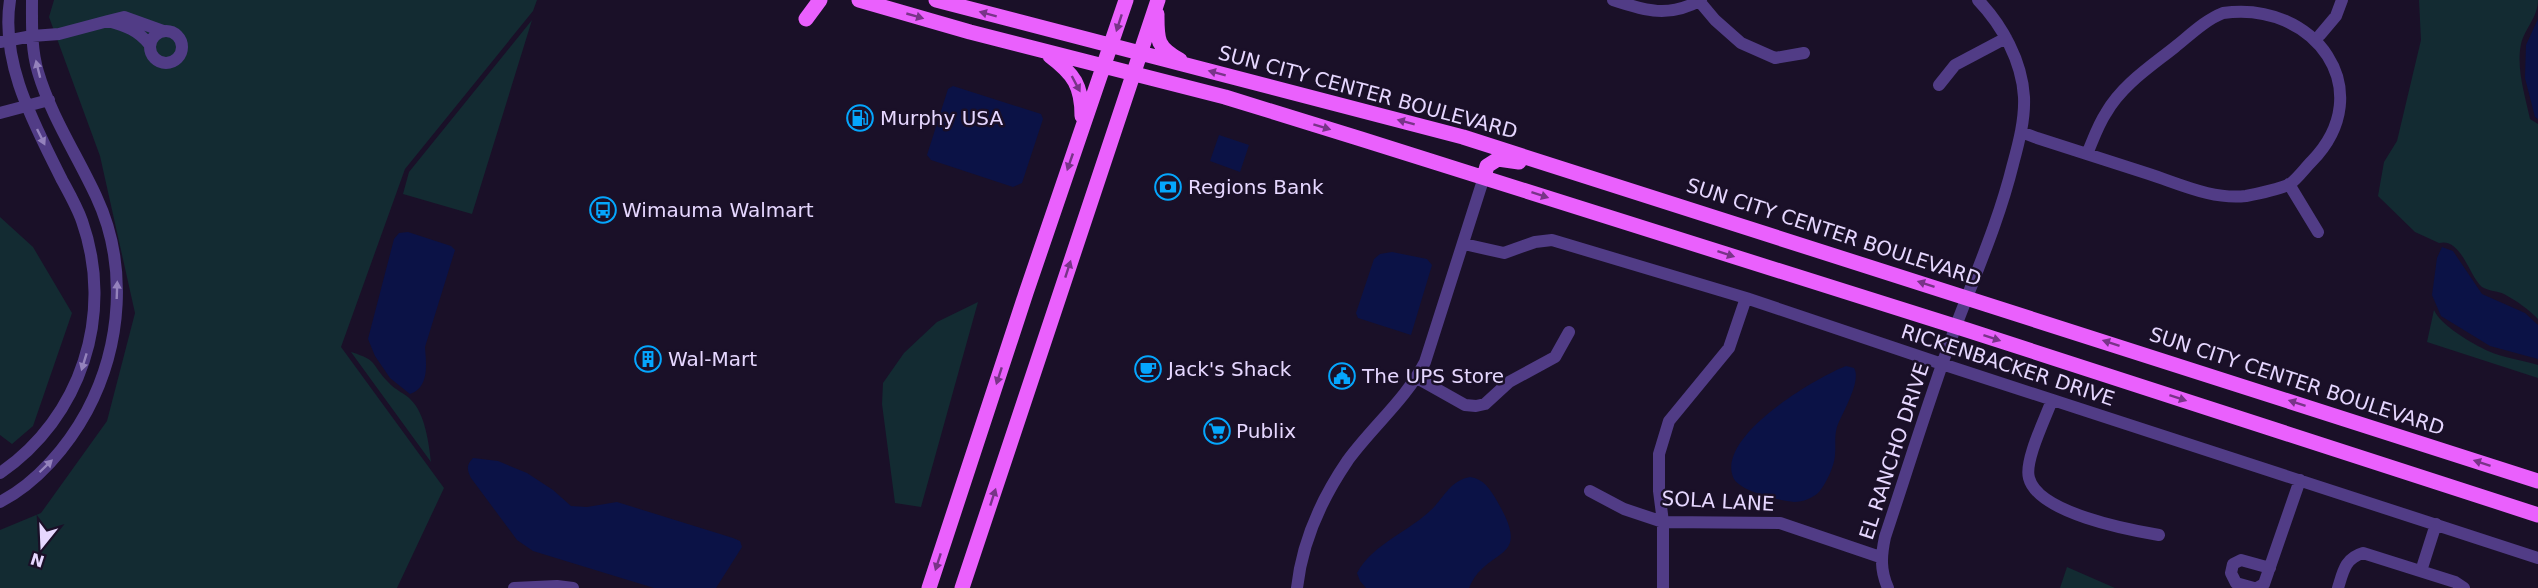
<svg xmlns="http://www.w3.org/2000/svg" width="2538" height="588" viewBox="0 0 2538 588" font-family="'DejaVu Sans',sans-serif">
  <rect width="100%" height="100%" fill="#1a1028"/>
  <path fill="#132b32" d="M54,0H537L533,11L405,169L341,347L444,488L397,588H0V530L41,513L107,421L135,313L100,156L49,17Z
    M2419,0H2538C2538,17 2525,28 2521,44C2516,68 2525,95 2530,119L2538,124V319C2528,309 2517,301 2504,294C2498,291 2488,291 2482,287C2469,276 2461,237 2439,243L2415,232L2378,196L2384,162L2397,141L2421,40Z
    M532,20L472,214L403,194L409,172Z
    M0,217L33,247L72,313L33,426L12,444L0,435Z
    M978,302L921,507L895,503L882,404L883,383L904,353L937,322Z
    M2434,310C2440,325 2473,344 2488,351C2504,358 2522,360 2538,365V378L2427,342Z
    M351,352C380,361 370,364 389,383C395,390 406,394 411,400C425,413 429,444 431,462Z
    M2067,567L2115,588H2060Z"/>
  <path fill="#0b1246" d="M2538,19V119L2535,117L2525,78L2526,45Z
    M953,86L1041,114L1043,119L1022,183L1013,187L931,160L927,155L948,89Z
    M1219,135L1249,145L1240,172L1210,161Z
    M408,232L451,246L455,250L425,347C426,363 430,387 410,394L390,378L375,356L368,339L394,239L399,233Z
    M2442,247L2453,251L2482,294L2525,313L2538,325V359L2490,346L2441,316L2432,295L2437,258Z
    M1392,252L1427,259L1432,265L1411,335L1358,318L1356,313L1374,259L1380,254Z
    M1846,366L1854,368C1862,381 1842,413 1837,427C1834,437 1836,445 1835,454C1835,465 1826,484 1819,492C1813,498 1803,502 1794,502C1780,501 1738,491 1733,477C1717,436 1815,378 1846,366Z
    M473,458L498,461L527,473L553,490L571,506L587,507L617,502L733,538L740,541L742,547L716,588H654L533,551L517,540L471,478C467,470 466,465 473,458Z
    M1470,477C1484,479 1490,489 1497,501C1534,564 1487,545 1469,588H1366L1360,581L1357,573C1374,542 1412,531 1435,506C1446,493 1453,480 1470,477Z"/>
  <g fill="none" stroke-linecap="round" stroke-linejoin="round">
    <path stroke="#513c86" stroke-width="12" d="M1613,0C1646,11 1669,18 1701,0
      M1699,1L1715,20L1741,43L1775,58L1804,53
      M150 47a16 16 0 1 1 32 0a16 16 0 1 1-32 0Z
      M2320,35L2336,16L2342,0
      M0,42L32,36L59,34L108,21
      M150,45C138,30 126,26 108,21L124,17L163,31
      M1939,85L1955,65L2006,38
      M0,113L49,100
      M2021,132L2037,138C2075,150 2112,162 2149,174C2180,184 2213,200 2246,196C2256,194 2282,188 2290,184C2298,178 2305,168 2312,161C2380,91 2315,0 2223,13C2205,20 2189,36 2175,47C2150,67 2122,85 2106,113C2098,125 2093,140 2087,154
      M2289,184L2318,232
      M1464,244L1504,253L1535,242L1552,240L1746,298L1942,364L2538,558
      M1417,378L1465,405L1476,406L1485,404L1509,382L1555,357L1569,332
      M2052,400C2046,417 2024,461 2029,478C2038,513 2129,530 2159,535
      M0,473C81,418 115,314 82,221C77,207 69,193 62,180C35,125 0,64 10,0
      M1590,491L1624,509L1663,522L1780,523L1880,557
      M0,502C37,483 68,446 87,411C122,345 128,264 96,196C77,155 51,116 38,72C31,49 32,24 32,0
      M2421,571L2436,524
      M514,588L557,586L573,588
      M1297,588C1302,542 1322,498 1348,460C1373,426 1406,399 1425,362L1484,177
      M1663,588V522L1659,491V454L1669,421L1729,348L1746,298
      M1888,588C1880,570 1881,556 1885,537C1908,468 1929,399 1954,331C1975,275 1999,221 2013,164C2019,142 2025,119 2024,97C2022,61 2002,25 1978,0
      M2254,588L2236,583L2231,573L2233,564L2241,560L2270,568
      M2257,588L2264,584L2300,480
      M2338,588C2343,572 2345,558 2363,553L2455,582L2464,588"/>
    <path stroke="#ea60fd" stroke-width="15" d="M859,0L970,32L1225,97L1361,139L1967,330L2538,515
      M936,0L1463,137L2538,481
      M1157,14C1157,39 1156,47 1180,60
      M806,19L820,0
      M1050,56C1074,74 1082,86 1082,116
      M1484,177L1487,166L1498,159L1519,162
      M929,588L1026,293L1126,0
      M962,588L1158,0"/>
  </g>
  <defs><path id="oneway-solid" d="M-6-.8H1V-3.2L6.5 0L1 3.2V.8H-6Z" transform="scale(1.5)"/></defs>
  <g fill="#783488">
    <use href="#oneway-solid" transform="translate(988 14) rotate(-165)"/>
    <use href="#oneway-solid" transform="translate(915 16) rotate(16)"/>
    <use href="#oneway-solid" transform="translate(1119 23) rotate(108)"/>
    <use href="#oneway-solid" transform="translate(1217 73) rotate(-165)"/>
    <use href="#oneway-solid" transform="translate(1076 84) rotate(62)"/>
    <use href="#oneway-solid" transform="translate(1406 122) rotate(-165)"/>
    <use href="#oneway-solid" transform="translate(1322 127) rotate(17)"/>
    <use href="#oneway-solid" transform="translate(1070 162) rotate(109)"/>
    <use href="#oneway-solid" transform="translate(1540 195) rotate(18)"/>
    <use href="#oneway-solid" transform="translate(1726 254) rotate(18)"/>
    <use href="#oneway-solid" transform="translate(1068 269) rotate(-72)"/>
    <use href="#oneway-solid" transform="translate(1926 284) rotate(-162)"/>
    <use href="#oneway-solid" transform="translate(1992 338) rotate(18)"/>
    <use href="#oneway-solid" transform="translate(2111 343) rotate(-162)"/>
    <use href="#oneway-solid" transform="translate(999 376) rotate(108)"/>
    <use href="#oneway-solid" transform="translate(2178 398) rotate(18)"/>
    <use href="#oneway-solid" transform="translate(2297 403) rotate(-162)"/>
    <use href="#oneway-solid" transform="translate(2482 463) rotate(-162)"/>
    <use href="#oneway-solid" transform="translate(993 497) rotate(-72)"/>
    <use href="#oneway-solid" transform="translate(938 562) rotate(108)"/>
  </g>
  <g fill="#9482bc">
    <use href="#oneway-solid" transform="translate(38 69) rotate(-104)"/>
    <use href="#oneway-solid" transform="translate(41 137) rotate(64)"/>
    <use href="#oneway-solid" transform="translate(117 290) rotate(-88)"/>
    <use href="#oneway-solid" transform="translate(84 362) rotate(107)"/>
    <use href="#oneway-solid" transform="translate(46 466) rotate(-44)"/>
  </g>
  <defs>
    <g id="fuel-ring" transform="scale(1.35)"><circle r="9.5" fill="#1a1028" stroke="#05a6fd" stroke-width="1.5"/><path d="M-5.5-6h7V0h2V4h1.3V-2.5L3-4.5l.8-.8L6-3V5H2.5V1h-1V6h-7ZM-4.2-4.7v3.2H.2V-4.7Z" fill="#05a6fd"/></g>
    <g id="bank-ring" transform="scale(1.35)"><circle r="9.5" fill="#1a1028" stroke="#05a6fd" stroke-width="1.5"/><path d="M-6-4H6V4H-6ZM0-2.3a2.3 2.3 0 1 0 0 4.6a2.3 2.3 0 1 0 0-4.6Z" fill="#05a6fd"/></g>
    <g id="bus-ring" transform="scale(1.35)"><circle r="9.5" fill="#1a1028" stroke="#05a6fd" stroke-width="1.5"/><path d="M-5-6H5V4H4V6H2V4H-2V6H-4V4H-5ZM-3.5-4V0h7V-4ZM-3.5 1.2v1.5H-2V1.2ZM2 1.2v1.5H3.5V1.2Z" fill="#05a6fd"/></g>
    <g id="building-ring" transform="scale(1.35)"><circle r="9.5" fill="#1a1028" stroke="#05a6fd" stroke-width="1.5"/><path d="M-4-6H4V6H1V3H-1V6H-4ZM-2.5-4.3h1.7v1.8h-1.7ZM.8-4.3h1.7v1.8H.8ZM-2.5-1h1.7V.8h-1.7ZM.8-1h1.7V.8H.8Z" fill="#05a6fd"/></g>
    <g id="cafe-ring" transform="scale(1.35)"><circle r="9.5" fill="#1a1028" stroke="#05a6fd" stroke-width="1.5"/><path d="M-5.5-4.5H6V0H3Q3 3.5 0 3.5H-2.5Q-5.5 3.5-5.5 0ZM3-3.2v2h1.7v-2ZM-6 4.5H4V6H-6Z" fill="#05a6fd"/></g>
    <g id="civic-ring" transform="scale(1.35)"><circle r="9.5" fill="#1a1028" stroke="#05a6fd" stroke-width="1.5"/><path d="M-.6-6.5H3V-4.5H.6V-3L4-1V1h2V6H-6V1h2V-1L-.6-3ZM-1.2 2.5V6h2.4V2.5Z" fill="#05a6fd"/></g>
    <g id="supermarket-ring" transform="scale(1.35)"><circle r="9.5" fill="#1a1028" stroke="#05a6fd" stroke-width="1.5"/><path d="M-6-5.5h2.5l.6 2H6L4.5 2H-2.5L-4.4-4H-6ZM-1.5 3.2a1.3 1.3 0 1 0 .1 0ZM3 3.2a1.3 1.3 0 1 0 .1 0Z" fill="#05a6fd"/></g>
  </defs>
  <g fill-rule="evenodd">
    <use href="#fuel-ring" x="860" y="118"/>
    <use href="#bank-ring" x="1168" y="187"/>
    <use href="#bus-ring" x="603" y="210"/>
    <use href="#building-ring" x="648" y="359"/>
    <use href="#cafe-ring" x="1148" y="369"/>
    <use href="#civic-ring" x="1342" y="376"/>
    <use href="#supermarket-ring" x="1217" y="431"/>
  </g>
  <g text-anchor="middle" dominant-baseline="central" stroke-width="5" stroke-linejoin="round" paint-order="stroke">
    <g font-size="20" fill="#e6d7ff" stroke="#1a1028">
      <text transform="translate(1368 92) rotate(15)">SUN CITY CENTER BOULEVARD</text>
      <text transform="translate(1834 232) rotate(18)">SUN CITY CENTER BOULEVARD</text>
      <text transform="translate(2008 365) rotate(18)">RICKENBACKER DRIVE</text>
      <text transform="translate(2297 381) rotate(18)">SUN CITY CENTER BOULEVARD</text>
      <text transform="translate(1894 451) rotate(-72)">EL RANCHO DRIVE</text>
      <text transform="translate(1718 501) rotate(3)">SOLA LANE</text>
    </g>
    <g font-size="20" fill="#e6d7ff" stroke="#1a1028" text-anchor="start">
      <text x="880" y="118">Murphy USA</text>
      <text x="1188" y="187">Regions Bank</text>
      <text x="622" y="210">Wimauma Walmart</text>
      <text x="668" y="359">Wal-Mart</text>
      <text x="1168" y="369">Jack's Shack</text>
      <text x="1362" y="376">The UPS Store</text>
      <text x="1236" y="431">Publix</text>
    </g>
  </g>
  <g transform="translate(42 546) rotate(198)" stroke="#1a1028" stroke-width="4.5" paint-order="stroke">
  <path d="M0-4.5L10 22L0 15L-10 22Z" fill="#e6d7ff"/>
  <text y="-9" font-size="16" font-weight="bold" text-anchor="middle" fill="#e6d7ff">N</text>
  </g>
</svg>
